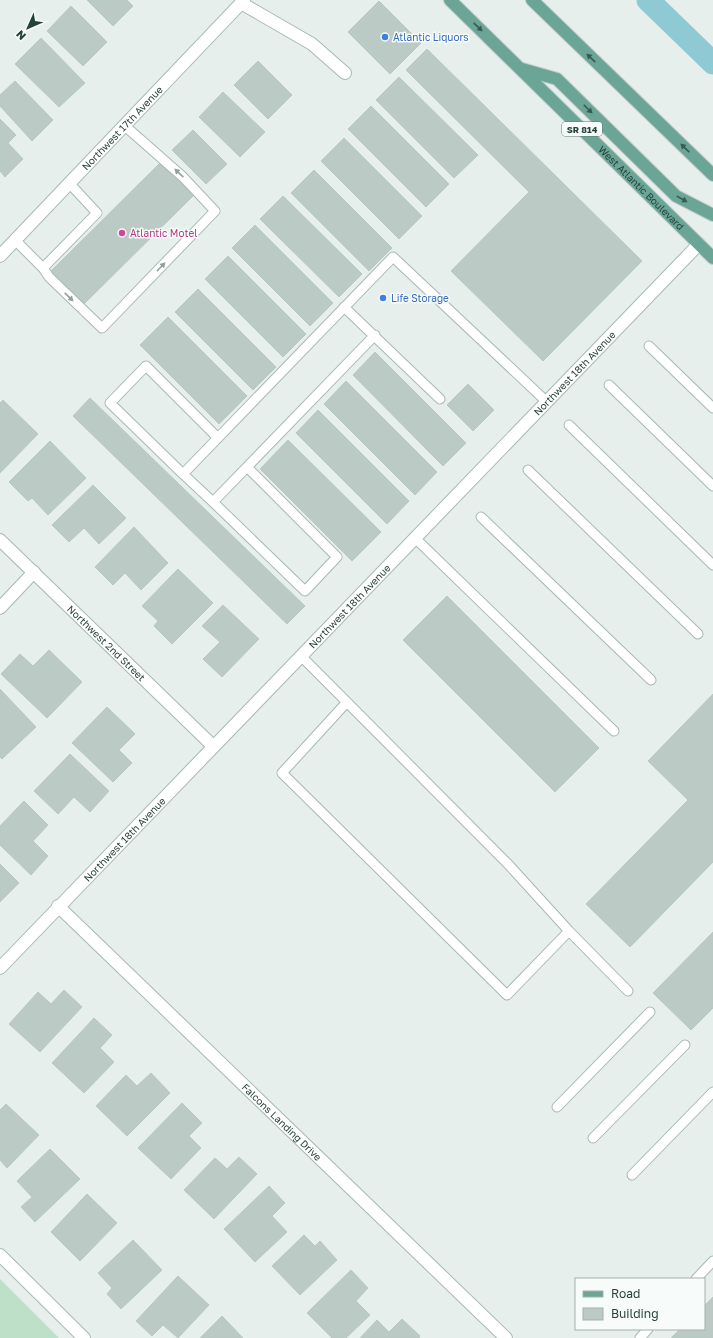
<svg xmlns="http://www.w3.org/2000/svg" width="713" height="1338" viewBox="0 0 713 1338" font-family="'Golos Text',sans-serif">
  <rect width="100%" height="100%" fill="#e6efeb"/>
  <path fill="#bfe0c8" d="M0,1279L59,1338H0Z"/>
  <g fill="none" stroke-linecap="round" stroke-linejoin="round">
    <path stroke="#8ec9d4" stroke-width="23" d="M648,0L713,63"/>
  </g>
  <path fill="#bbcac4" stroke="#b8c9c2" d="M87,0H127L133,6L113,26Z
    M379,1L421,43L390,74L348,32Z
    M71,6L107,42L83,66L47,31Z
    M41,38L85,83L59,107L15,64Z
    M427,49L642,261L543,361L451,271L529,192L406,70Z
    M258,61L292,95L268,119L234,85Z
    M399,77L478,155L454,178L376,100Z
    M15,81L53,120L32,141L0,106V95Z
    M223,92L265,132L240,157L199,117Z
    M371,106L449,184L426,207L348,129Z
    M0,119L16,135L8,143L23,159L5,177L0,171Z
    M193,130L227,164L206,184L172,150Z
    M344,138L422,216L399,239L321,161Z
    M162,161L195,194L82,306L49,273Z
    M314,170L392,248L369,271L291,193Z
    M283,196L362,274L339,297L260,219Z
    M255,225L333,303L310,326L232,248Z
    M228,256L306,334L283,357L205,279Z
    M198,289L276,367L253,390L175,312Z
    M168,317L247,396L219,424L140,345Z
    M375,352L466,443L443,466L353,375Z
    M346,381L437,472L415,495L324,404Z
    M468,384L494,410L473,431L447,405Z
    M90,398L305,606L287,624L73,416Z
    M3,400L38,434L0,473V403Z
    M318,410L409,501L387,524L296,433Z
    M288,440L381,532L352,561L260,469Z
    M50,441L86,478L48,515L32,498L28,501L9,482Z
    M93,485L126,518L99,544L84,528L69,542L52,525Z
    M134,527L168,563L141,590L125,573L113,585L95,567Z
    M178,569L213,603L172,644L154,626L158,621L142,606Z
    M447,596L599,748L555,792L403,640Z
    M223,605L259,639L222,677L203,659L220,642L202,626Z
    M49,650L82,682L47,718L1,674L20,654L33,666Z
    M0,689L36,727L2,759L0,757Z
    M713,694V862L630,947L586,904L688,800L648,761Z
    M107,707L135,734L119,750L132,763L113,782L72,743Z
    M70,754L109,791L90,812L74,797L58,814L34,791Z
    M24,801L48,825L33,841L48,856L31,875L0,845V826Z
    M0,864L19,883L0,902Z
    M713,932V1008L691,1030L653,993Z
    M64,990L82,1007L40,1052L9,1024L38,992L51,1004Z
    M94,1018L112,1035L100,1048L114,1062L84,1093L52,1063Z
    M151,1073L170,1093L127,1136L96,1106L126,1075L137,1086Z
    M182,1103L202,1123L189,1136L201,1148L171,1179L138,1148Z
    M6,1104L39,1135L7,1168L0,1160V1110Z
    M50,1149L80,1179L35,1222L21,1207L32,1197L17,1181Z
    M239,1157L257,1174L214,1219L184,1190L215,1158L227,1169Z
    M269,1186L285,1203L272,1216L287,1232L255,1262L224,1229Z
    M87,1194L117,1223L80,1261L51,1232Z
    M304,1235L315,1246L320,1241L337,1260L300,1295L272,1266Z
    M133,1240L162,1270L121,1309L107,1294L112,1288L98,1273Z
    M351,1270L368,1288L356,1301L370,1315L346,1338H332L307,1313Z
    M178,1276L209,1305L178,1338L163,1325L152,1336L136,1321Z
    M713,1297V1338H671L680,1329H704V1306Z
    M222,1316L243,1338H200Z
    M402,1319L420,1336L419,1338H360L377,1320L389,1332Z"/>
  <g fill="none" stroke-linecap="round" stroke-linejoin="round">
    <g stroke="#a8b8b2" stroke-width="11">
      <path id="lane" d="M15,240L43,268L97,213L70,184
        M43,268L49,277L102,328L215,211L183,177L125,126
        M344,307L440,399
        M649,346L713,408
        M609,385L713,486
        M569,425L713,565
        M218,438L146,366L110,403L183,474L393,257L547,402
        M248,468L337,557L305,591L213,502L375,335
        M528,470L698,634
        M183,474L213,502
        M481,517L651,680
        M415,538L614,731
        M301,656L508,864L569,931L628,991
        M347,702L282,773L507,995L569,931
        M557,1107L650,1012
        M593,1138L685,1045
        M632,1175L713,1092
        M696,1279L713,1261
        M640,1338L648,1329"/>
    </g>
    <g stroke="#a8b8b2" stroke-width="14">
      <g id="street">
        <path d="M241,3L312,44L345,73"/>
        <path id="s1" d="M0,256L244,0"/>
        <path id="s2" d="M0,540L213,746"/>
        <path d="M0,608L34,572"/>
        <path id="s3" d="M58,906L506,1338"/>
        <path id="s4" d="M0,968L699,244"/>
        <path d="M0,1255L84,1338"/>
      </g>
    </g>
    <g stroke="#c2cac8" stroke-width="14">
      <g id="primary">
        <path id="s5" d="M450,0L713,258"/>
        <path d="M532,0L713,175"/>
        <path d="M522,69L557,79L676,196L713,215"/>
      </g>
    </g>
    <use href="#lane" stroke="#fff" stroke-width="9"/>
    <use href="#street" stroke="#fff" stroke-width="12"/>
    <use href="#primary" stroke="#6aa596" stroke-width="12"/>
  </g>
  <defs><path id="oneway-solid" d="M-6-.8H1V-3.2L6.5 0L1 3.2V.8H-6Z"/></defs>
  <g fill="#365b51">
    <use href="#oneway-solid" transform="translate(478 27) rotate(44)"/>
    <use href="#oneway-solid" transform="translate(591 58) rotate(-136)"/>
    <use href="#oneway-solid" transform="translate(588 109) rotate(45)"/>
    <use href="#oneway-solid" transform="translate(685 148) rotate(-136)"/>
    <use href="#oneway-solid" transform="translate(682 199) rotate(29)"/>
  </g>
  <g fill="#92a09c">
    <use href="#oneway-solid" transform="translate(179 173) rotate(-137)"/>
    <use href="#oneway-solid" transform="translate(161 267) rotate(-46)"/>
    <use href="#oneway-solid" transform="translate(69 297) rotate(44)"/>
  </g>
  <g fill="#3f7fe0" stroke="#f7fbf9" stroke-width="1.5">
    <circle cx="385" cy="37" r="4"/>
    <circle cx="383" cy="298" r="4"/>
  </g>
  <circle fill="#d1479c" stroke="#f7fbf9" stroke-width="1.5" cx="122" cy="233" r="4"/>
  <g text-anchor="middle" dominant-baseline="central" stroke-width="3" stroke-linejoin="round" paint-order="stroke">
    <rect fill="#f7fbf9" stroke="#637a73" stroke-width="1" x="562" y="122" width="40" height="14" rx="3"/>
    <g font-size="9" font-weight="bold" fill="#24423a">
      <text x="582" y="129">SR 814</text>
    </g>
    <g font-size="10" fill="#366cbe" stroke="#f7fbf9" text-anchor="start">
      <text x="393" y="37">Atlantic Liquors</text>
      <text x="391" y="298">Life Storage</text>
    </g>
    <g font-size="10" fill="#24423a" stroke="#f7fbf9">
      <text stroke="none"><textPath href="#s1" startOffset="177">Northwest 17th Avenue</textPath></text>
      <text stroke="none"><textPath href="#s5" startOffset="268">West Atlantic Boulevard</textPath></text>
      <text stroke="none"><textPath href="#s4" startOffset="827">Northwest 18th Avenue</textPath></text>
      <text stroke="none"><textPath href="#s4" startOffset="503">Northwest 18th Avenue</textPath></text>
      <text stroke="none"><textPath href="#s2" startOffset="148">Northwest 2nd Street</textPath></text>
      <text stroke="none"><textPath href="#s4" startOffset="179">Northwest 18th Avenue</textPath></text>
      <text stroke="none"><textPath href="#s3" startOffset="311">Falcons Landing Drive</textPath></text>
    </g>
    <g font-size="10" fill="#b23c85" stroke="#f7fbf9" text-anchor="start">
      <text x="130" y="233">Atlantic Motel</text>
    </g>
  </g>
  <rect x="575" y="1278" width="130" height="52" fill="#f7fbf9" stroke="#a3b1ad"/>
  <rect x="583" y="1291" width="20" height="6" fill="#6aa596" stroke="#a3b1ad"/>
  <text x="611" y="1298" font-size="12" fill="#24423a">Road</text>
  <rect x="583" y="1308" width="20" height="12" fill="#bbcac4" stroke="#a3b1ad"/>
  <text x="611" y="1318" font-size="12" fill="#24423a">Building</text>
  <g transform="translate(28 28) rotate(225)" stroke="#f7fbf9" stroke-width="3" paint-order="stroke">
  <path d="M0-3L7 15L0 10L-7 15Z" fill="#24423a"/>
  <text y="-6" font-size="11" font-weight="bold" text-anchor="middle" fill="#24423a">N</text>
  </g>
</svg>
